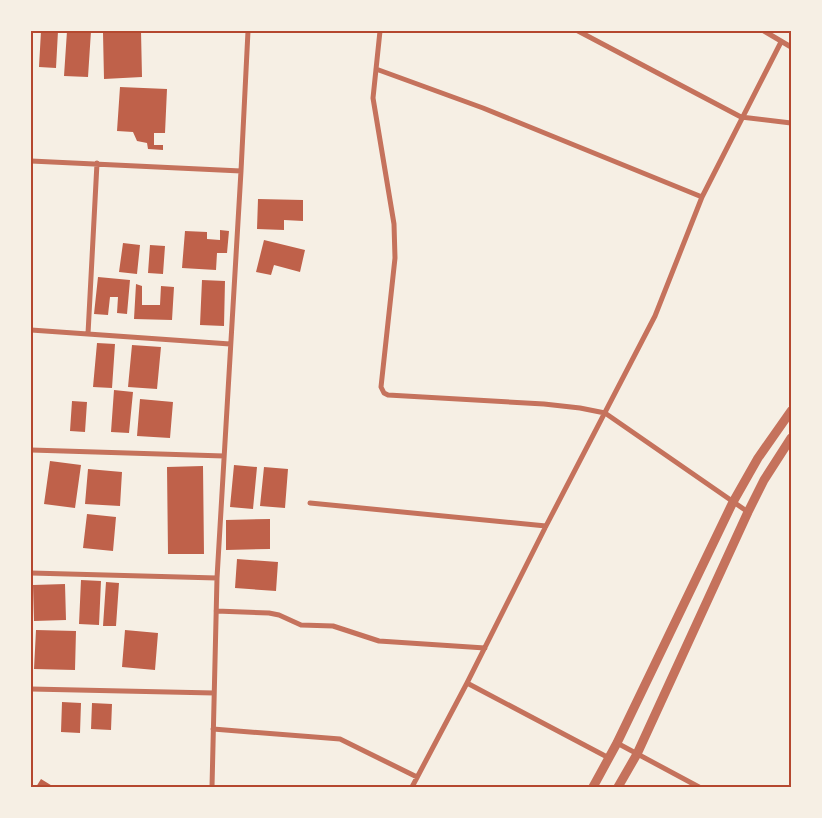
<svg xmlns="http://www.w3.org/2000/svg" width="822" height="818" viewBox="0 0 822 818" font-family="Montserrat,sans-serif">
  <rect width="100%" height="100%" fill="#f6efe4"/>
  <path fill="#bf614a" d="M41,31H58L56,68L39,67Z
    M67,31H91L88,77L64,76Z
    M141,31L142,77L104,79L103,33Z
    M120,87L167,89L165,133H154V145H163V150L148,149L147,143L137,141L133,132L117,131Z
    M258,199L303,200V221L284,220V230L257,229Z
    M220,230L229,231L227,253H217L216,270L182,268L185,231L207,232V239L220,240Z
    M264,240L305,250L300,272L274,265L271,275L256,272Z
    M123,243L140,245L137,274L119,272Z
    M150,245L165,246L163,274L148,273Z
    M98,277L130,280L127,314L117,313L118,297H110L108,315L94,314Z
    M202,280L225,281L224,326L200,325Z
    M136,284L142,286V305H160L161,286L174,287L172,320L134,319Z
    M97,343L115,344L112,388L93,387Z
    M132,345L161,347L157,389L128,387Z
    M114,390L133,392L129,433L111,432Z
    M140,399L173,402L170,438L137,436Z
    M72,401L87,402L85,432L70,431Z
    M50,461L81,465L75,508L44,504Z
    M234,465L257,467L253,509L230,507Z
    M203,466L204,554H168L167,467Z
    M264,467L288,469L285,508L260,506Z
    M88,469L122,472L120,506L85,504Z
    M87,514L116,517L113,551L83,548Z
    M270,519V549L226,550V520Z
    M237,559L278,562L276,591L235,588Z
    M81,580L101,581L99,625L79,624Z
    M106,582L119,583L116,626H103Z
    M65,584L66,620L34,621L33,585Z
    M36,630L76,631L75,670L34,669Z
    M125,630L158,633L155,670L122,667Z
    M62,702L81,703L80,733L61,732Z
    M92,703L112,704L111,730L91,729Z
    M41,779L54,787H36Z"/>
  <g fill="none" stroke-linecap="round" stroke-linejoin="round">
    <path stroke="#c5725c" stroke-width="5" d="M380,31L373,98L394,224L395,258L381,387L384,393L388,395L544,404L580,408L605,413L748,512
      M578,31L741,117L791,123
      M764,31L791,47
      M376,69L483,108L702,197
      M31,161L241,171L217,578L212,787
      M241,171L248,31
      M31,330L230,344
      M88,334L97,163
      M31,450L224,456
      M310,503L546,526
      M31,573L217,578
      M216,611L269,613L279,615L301,625L333,626L379,641L485,648
      M467,683L609,758
      M31,689L214,693
      M213,729L340,739L417,777
      M617,743L699,787
      M412,787L467,683L546,526L655,316L702,197L781,42"/>
    <path stroke="#c5725c" stroke-width="9" d="M593,787L617,743L733,502L758,458L791,411
      M618,787L637,754L748,512L764,480L791,438"/>
  </g>
  <rect width="822" height="818" fill="none" stroke="#f6efe4" stroke-width="65"/>
  <rect x="32" y="32" width="758" height="754" fill="none" stroke="#b5482f" stroke-width="2"/>
</svg>
